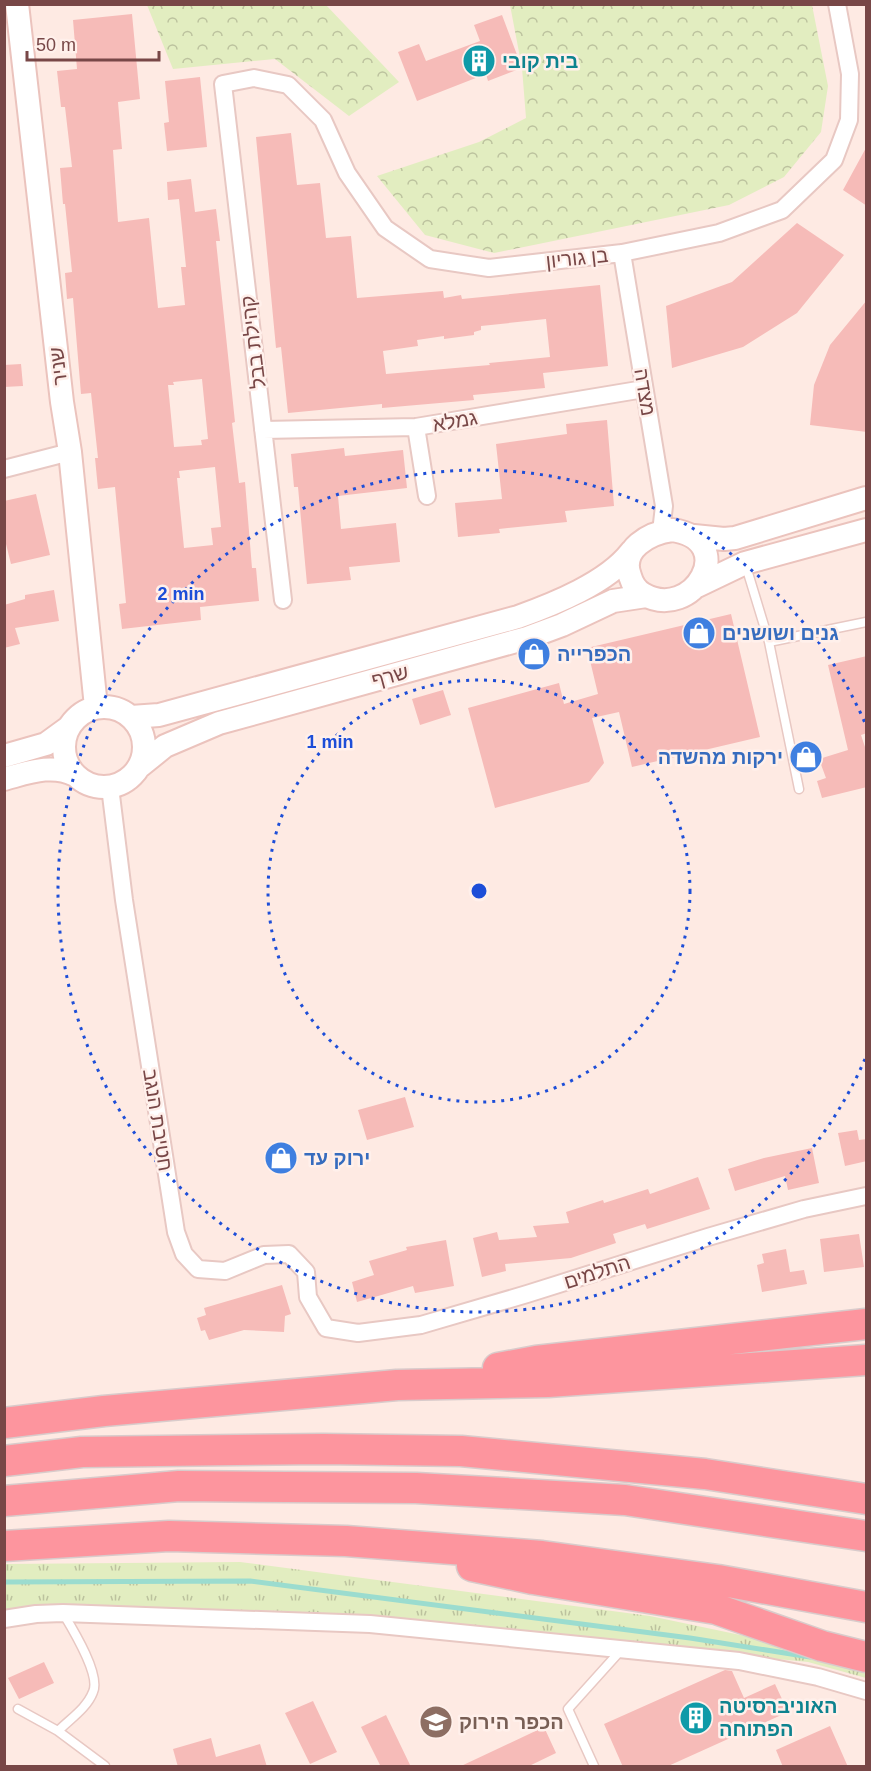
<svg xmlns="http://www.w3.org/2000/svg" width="871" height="1771" viewBox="0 0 871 1771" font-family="Helvetica,Heebo,sans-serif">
  <defs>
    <pattern id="grass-tufts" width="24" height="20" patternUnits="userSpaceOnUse" patternTransform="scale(1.5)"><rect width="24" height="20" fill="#e2edc0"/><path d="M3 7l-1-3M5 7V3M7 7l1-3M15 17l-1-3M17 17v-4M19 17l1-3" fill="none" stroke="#bcc29e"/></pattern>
    <pattern id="forest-crowns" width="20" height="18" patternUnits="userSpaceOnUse" patternTransform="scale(1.5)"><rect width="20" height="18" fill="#e2edc0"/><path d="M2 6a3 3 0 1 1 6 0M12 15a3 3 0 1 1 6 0" fill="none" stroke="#bcc29e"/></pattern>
  </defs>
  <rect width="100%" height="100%" fill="#feeae3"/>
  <path fill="url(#grass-tufts)" d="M240,1562L650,1616L797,1647L866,1664V1678L808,1662L283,1611L38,1605L5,1611V1564Z"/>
  <path fill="url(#forest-crowns)" d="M147,5H326L399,82L349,116L275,59L173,69Z
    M510,5H812L828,86L821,132L784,177L729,205L494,253L425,235L377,176L479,142L526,118L522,68Z"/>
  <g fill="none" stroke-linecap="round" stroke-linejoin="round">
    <path stroke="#9bdccf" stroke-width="5" d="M4,1582L250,1581L690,1638L810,1657"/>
  </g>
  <path fill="#f6bbb8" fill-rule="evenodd" d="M132,14L140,99L118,102L122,149L113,150L118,222L149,218L158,308L185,305L181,267H186L179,199L168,200L167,182L191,179L195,212L216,209L220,241H216L235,422L232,423L239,483L245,482L252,568H256L259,601L200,607L201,620L122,629L119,604L126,603L115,487L98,489L95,458H98L91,393L81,394L73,298L67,299L65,273L72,272L65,204H63L60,168L72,167L65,107H61L57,71L77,69L73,20ZM202,379L208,439L201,440L202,445L174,447L168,385H174L173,382ZM215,467L221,527L211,528L213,545L184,548L177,478H180L179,471Z
    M502,15L522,68L488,81L486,74L417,101L398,52L419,44L426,61L480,41L474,25Z
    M200,77L207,147L167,151L164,123L169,122L165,81Z
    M291,133L297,185L320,183L326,238L351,236L357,298L443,291L444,298L461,295L462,299L600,285L608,366L543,373L545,388L473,395L474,400L382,408V404L288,413L281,347L276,348L256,137ZM546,319L550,357L489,363L490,365L386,374L383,351L418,346L417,340L444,336V339L474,335V332L481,330V326Z
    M867,146V206L843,190Z
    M797,223L844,255L797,313L743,347L672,368L666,306L732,282Z
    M867,300V432L810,425L814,385L830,345Z
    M21,364L23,386L4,387V365Z
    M607,420L614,506L565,511L567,522L499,529L500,533L458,537L455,503L502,499L496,444L567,434L566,424Z
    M344,448L345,456L403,450L407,488L338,496L341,529L396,523L400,562L349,567L351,580L307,584L298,487H294L291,454Z
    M36,494L50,555L11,564L4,536V501Z
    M54,590L59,621L15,628L20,644L4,648V605L25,599V595Z
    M731,614L760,737L632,767L619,712L592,718L604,763L589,782L495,808L468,708L559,683L564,704L598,694L587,648Z
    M867,656V733L861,735L867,753V787L822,798L817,781L826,778L819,759L848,750L828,665Z
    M443,690L451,715L420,725L412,699Z
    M405,1097L414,1127L367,1140L358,1110Z
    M857,1130L859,1140L867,1139V1161L845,1166L838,1133Z
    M812,1148L819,1183L788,1190L785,1176L735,1191L728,1169L764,1158Z
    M698,1177L710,1209L647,1229L645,1224L613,1234L616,1243L571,1258L505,1264L506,1271L482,1277L473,1238L497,1232L499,1240L537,1237L533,1226L569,1223L566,1212L603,1200L604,1203L648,1189L650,1194Z
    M859,1234L864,1267L824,1272L820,1239Z
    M446,1240L454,1286L415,1293L413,1286L357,1302L352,1282L374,1275L369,1261L407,1250L406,1247Z
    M786,1249L790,1272L804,1270L807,1284L762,1292L757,1265L764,1263L762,1254Z
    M282,1285L291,1314L285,1316L284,1332L244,1330L209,1340L205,1330L201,1331L197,1318L206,1315L204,1308Z
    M44,1662L54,1683L19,1699L8,1678Z
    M725,1670L732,1671L744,1698L775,1684L788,1712L666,1767H623L604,1724Z
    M313,1701L337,1752L310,1764L285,1713Z
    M386,1715L411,1767H381L361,1727Z
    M830,1726L848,1767H783L776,1750Z
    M544,1727L556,1753L527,1767H459Z
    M211,1738L216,1757L260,1744L267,1767H178L173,1749Z"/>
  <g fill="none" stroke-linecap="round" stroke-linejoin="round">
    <g stroke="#e8c8c3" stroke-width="11">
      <path id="lane" d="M745,563L769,642L799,789
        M769,642L866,622
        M18,1709L58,1731L105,1766
        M58,1731C70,1719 87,1708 93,1692C101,1675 72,1628 63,1613
        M594,1766L568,1709L622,1649"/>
    </g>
    <g stroke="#e8c8c3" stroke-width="20">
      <path id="street" d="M622,253L664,506L661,532
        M416,427L427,496
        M263,430L416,427L644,389
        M4,469L70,452
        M283,600L223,84L254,78L288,85L323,120L347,173L385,228L430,259L489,268L622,253L719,233L782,210L834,160L849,120L850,74L837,4
        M110,787L124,900L176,1232L184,1254L198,1269L225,1271L264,1255L289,1254L306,1272L308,1297L326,1328L358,1333L421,1325L527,1294L708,1237L804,1209L866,1196
        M4,1619L36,1614L63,1613L370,1624L739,1661L818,1677L866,1691"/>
    </g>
    <g stroke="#ebc3bd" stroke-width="26">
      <path id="secondary" d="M17,4L62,402L70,452L96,707
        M672,530C741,540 693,623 643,594C636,590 632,583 630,576C619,549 650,533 672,530Z
        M694,536L724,539L735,538L866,498
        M697,586L745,563L866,530
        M64 747a40 40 0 1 1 80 0a40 40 0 1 1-80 0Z
        M131,717L159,715L518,617C554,604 607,583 631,552
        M4,756L46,744L68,728
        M139,767L165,746L219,723L527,638L562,625L613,601L646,596
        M4,779C27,773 52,763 75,775"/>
    </g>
    <g stroke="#d9cbcb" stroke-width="33">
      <path id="highway" d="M498,1368L536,1361L866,1324
        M4,1423L104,1411L397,1385L548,1382L866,1360
        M4,1461L82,1452L323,1449L461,1451L705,1474L866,1499
        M4,1501L179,1486L416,1488L625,1500L866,1536
        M4,1546L169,1536L346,1541L542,1556L718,1580L866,1607
        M472,1566L533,1579L716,1609L822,1646L866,1657"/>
    </g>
    <use href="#lane" stroke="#fff" stroke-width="8"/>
    <use href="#street" stroke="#fff" stroke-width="16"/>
    <use href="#secondary" stroke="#fff" stroke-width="22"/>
    <use href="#highway" stroke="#fd959e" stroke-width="30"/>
  </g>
  <g fill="none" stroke="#1d4ed8" stroke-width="3" stroke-dasharray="3 6">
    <circle cx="479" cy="891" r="211"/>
    <path d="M865 1059A421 421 0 1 1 865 723"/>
  </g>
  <defs>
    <g id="building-disc" transform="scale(1.725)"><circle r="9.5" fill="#0f9aa8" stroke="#fff0eb"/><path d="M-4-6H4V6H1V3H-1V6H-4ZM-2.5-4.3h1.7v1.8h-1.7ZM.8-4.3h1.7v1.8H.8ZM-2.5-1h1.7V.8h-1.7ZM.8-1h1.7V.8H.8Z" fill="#fff"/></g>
    <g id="shop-disc" transform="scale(1.725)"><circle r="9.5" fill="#3f7fe0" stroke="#fff0eb"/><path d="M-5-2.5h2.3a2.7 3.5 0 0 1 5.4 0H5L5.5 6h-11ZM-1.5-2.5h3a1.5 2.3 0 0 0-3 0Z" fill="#fff"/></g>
    <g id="school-disc" transform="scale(1.725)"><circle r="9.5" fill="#8d6e63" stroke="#fff0eb"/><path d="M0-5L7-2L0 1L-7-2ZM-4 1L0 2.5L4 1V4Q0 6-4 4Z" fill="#fff"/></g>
  </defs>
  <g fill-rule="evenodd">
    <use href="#building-disc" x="479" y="61"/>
    <use href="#shop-disc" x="699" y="633"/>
    <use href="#shop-disc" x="534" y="654"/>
    <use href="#shop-disc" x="806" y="757"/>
    <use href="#shop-disc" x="281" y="1158"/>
    <use href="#building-disc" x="696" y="1718"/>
    <use href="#school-disc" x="436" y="1722"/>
  </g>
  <g text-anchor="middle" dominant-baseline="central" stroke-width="5" stroke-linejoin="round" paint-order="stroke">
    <g font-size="20" font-weight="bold" fill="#0d838f" stroke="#fff0eb" text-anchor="start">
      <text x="502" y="61">בית קובי</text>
      <text x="719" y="1706">האוניברסיטה<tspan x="719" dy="23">הפתוחה</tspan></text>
    </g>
    <g font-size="20" fill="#784747" stroke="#fff0eb">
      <text transform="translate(577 258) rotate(-6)">בן גוריון</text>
      <text transform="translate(253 342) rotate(-97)">קהילת בבל</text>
      <text transform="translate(58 366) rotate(-97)">שניר</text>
      <text transform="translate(645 392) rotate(81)">מצדה</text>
      <text transform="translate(455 421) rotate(-10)">גמלא</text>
      <text transform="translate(390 676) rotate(-15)">שרף</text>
      <text transform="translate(158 1120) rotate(81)">חטיבת הנגב</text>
      <text transform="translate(597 1272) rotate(-18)">התלמים</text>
    </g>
    <g font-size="20" font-weight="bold" fill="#366cbe" stroke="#fff0eb" text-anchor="start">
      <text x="722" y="633">גנים ושושנים</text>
      <text x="557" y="654">הכפרייה</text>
      <text x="783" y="757" text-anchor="end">ירקות מהשדה</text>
      <text x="304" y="1158">ירוק עד</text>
    </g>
    <g font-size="20" font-weight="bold" fill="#785e54" stroke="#fff0eb" text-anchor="start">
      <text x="459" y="1722">הכפר הירוק</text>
    </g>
  </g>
  <circle cx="479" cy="891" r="9" fill="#1d4ed8" stroke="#fff0eb" stroke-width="3"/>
  <g font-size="18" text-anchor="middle" font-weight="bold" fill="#1d4ed8" stroke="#fff0eb" stroke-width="5" stroke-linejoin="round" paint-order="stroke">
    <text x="181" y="600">2 min</text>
    <text x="330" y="748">1 min</text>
  </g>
  <rect width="871" height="1771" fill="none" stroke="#784747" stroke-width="12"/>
  <path d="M27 51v9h132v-9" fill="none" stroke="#784747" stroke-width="3"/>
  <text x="36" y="51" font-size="18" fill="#784747" stroke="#fff0eb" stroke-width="4.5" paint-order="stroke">50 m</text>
</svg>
